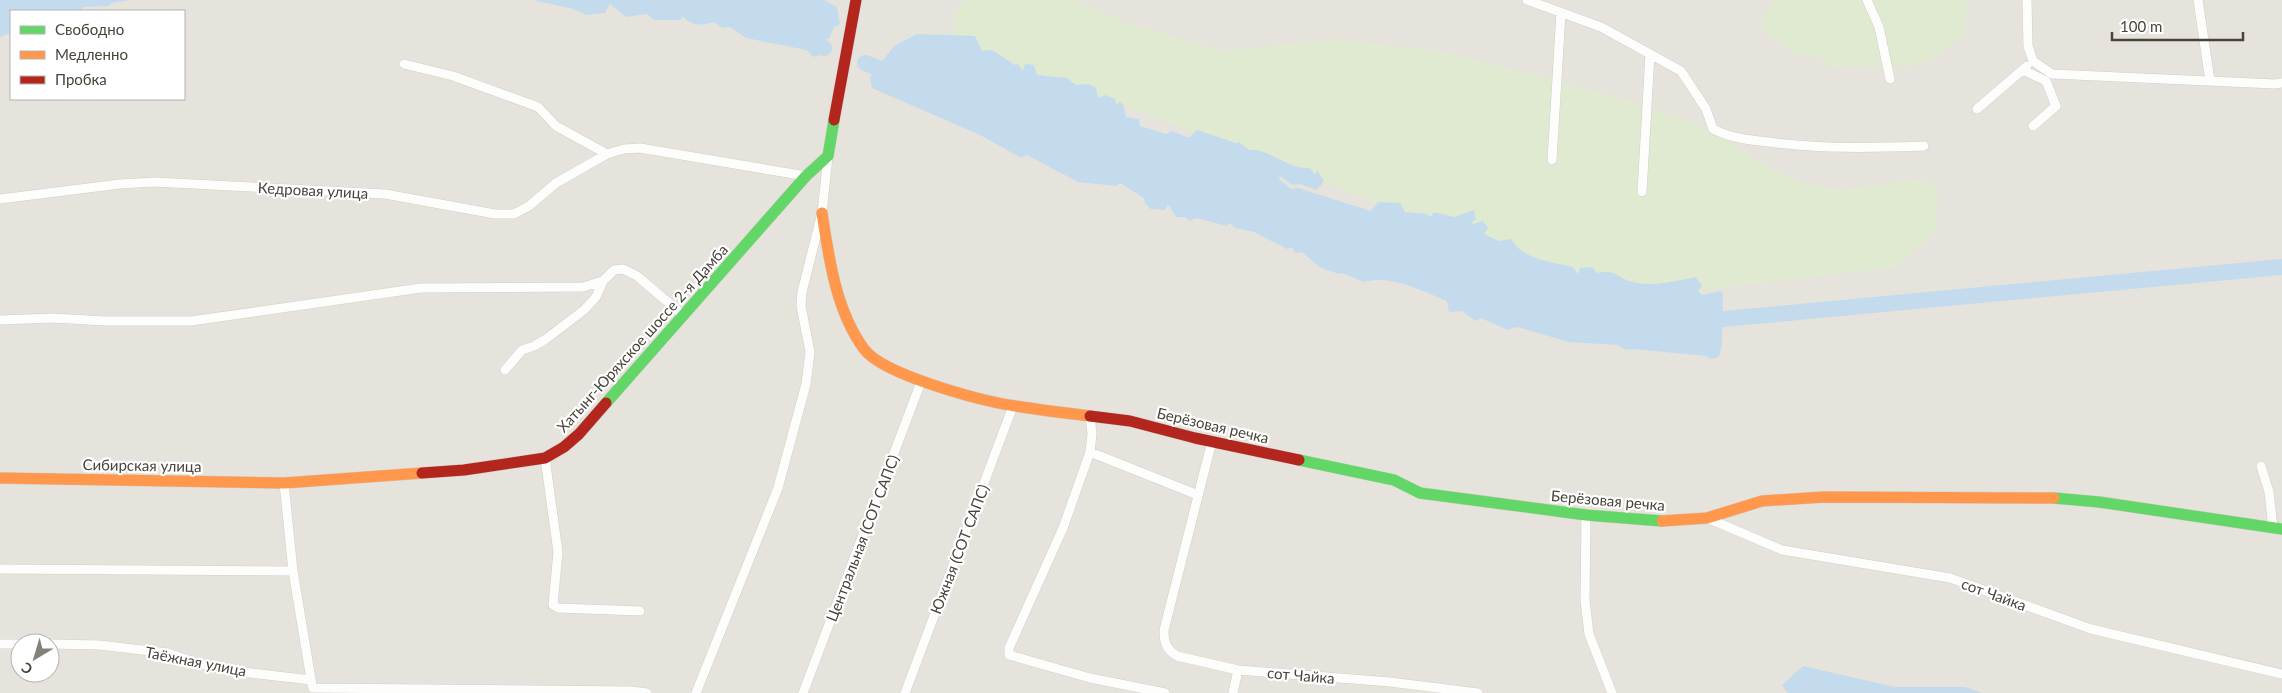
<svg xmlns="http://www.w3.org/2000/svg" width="2282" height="693" viewBox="0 0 2282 693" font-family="Lato,sans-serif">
  <rect width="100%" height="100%" fill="#f3f1ee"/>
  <path fill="#e6e3dd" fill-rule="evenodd" d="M0,0H2282V693H0ZM11,11H184V99H11ZM20,643H50V673H20Z"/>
  <path fill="#e0ead1" d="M967,0H1077L1124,22L1223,51L1334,39L1446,52L1624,99L1706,127L1769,168L1806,184L1842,190L1902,181L1921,180L1938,185L1936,232L1897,267L1627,299L954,40C953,25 953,9 967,0Z
    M1775,0H1967L1966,33L1933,59L1912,66L1828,67L1824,59L1794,54L1760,30L1766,11Z"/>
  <path fill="#c3dbec" d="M0,0H132L111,3L109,6L84,7L79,11H11V33L0,37Z
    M533,0H824L837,7L840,24L834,27L829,39L819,41L820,55L813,57L807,50L746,38L730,27L722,28L714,22C702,26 691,26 683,16L680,20H654L647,14L626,17L610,4L605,13L586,15L573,9Z
    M917,34L975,36L982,51L992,50L1015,65L1018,64L1023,71L1025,64L1034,65L1037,75L1067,78L1076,85L1088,84L1096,88L1098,98L1105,95L1115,99L1116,105L1119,102L1123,104L1126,117L1139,119L1140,126L1166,134L1172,131L1189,138L1197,130L1236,143L1239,142L1249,150C1269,148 1288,170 1310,168L1315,175L1317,170L1324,181L1317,190L1300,184L1292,185L1279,175L1280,180L1291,189L1298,188L1371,211L1378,202L1400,203L1405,212L1426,214L1431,217L1434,212L1454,217L1474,210L1476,219L1471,223L1473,224L1483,221L1488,228L1484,234L1499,241L1511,239C1523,260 1552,262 1573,267L1578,274L1580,268L1592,267L1597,273C1619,269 1615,278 1633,282C1653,287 1675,281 1696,277L1702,286L1698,291L1702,295L1720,291L1723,293L1722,344L1719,357L1710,359L1706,356L1634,349L1626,350L1618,345L1569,342L1517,327L1508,330L1481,318L1475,321L1462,311L1449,312L1447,301C1422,291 1390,274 1364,282L1342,273L1339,274L1321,268L1302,252L1295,253L1292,247L1287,249L1254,232L1235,228L1230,223L1227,226L1196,218L1190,221L1185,217H1176L1168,204L1165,210L1151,209L1145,204L1144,198L1120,183L1117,186L1078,182L1027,155L1021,158L980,135L872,88L870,77L894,46Z
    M1803,666L1895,687H1965L1982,693H1788L1782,685Z"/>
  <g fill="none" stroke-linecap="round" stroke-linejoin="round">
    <path stroke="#c3dbec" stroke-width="16" d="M798,39L824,48
      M865,63L897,75
      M1702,321L2282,267"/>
    <g stroke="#d1cfcc" stroke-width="10">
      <path id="street" d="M1527,0L1601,27L1681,71L1706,109L1713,129C1730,138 1749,140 1768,142C1820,149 1872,148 1924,146
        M1867,0L1879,27L1890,79
        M2027,0L2028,46L2033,61L2052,74L2275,84L2282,83
        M2198,0L2210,81
        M404,64L453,76L538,107L556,126L607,154L624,149L640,148L806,176
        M2023,70L2046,81L2056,106L2033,126
        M1977,109L2027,66
        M1552,160L1561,13
        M1642,192L1650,54
        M0,199L120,184L154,182L385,194L495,214H514L529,206L556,183L607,154
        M0,320L53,318L105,321H191L421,288L583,287L603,281L614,270L623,269L637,276L683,315
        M505,370L522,350L534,346L546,339L584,310L596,297L603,281
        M1090,415L1092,434L1090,452L1063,528L1009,648V655L1090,678L1165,693
        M1212,441L1164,630C1164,643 1166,649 1177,656L1238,670L1390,682L1478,693
        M1090,452L1198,495
        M545,458L558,552L553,605L558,608L640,611
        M2261,466L2269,492L2273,528
        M284,483L293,571L312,685
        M1586,515L1585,600L1589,634L1612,693
        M1707,518L1782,550L1950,578L2091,629L2282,674
        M0,569L293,571
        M0,644H20
        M50,644L99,645L168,653L197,663L225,670L311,680
        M313,688L631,691L647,693
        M696,693L778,488L806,384L810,352L801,306L802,292L822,213L828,156
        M803,693L921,382
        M905,693L1013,406
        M1233,693L1238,670"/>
    </g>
    <g stroke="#d1cec6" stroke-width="12">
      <path id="fast" d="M606,403L806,176L828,156L834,120
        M1299,460L1394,480L1420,493L1586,515L1662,521
        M2054,498L2099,502L2282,529"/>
    </g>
    <g stroke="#d1cec6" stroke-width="12">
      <path id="slow" d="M822,213C829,259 836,311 864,349C883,375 982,401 1015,406C1040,410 1065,413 1090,416
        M0,478L284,483L422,473
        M1662,521L1707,518L1762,501L1824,497L2054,498"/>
    </g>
    <g stroke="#d1cec6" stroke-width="12">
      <path id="jam" d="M834,120L856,0
        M1090,416L1130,421L1195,438L1299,460
        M422,473L464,470L545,458L564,447L579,434L606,403"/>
    </g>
    <use href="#street" stroke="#fdfdfc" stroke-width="9"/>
    <use href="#fast" stroke="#63d668" stroke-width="11"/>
    <use href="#slow" stroke="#ff974d" stroke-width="11"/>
    <use href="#jam" stroke="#b3261e" stroke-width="11"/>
  </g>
  <g text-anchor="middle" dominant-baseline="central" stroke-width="4.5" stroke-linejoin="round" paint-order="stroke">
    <g font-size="15" fill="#49433a" stroke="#fff">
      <text transform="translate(313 190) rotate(3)">Кедровая улица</text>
      <text transform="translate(642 338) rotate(-48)">Хатынг-Юряхское шоссе 2-я Дамба</text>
      <text transform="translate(1213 425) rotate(13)">Берёзовая речка</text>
      <text transform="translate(142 465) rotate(1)">Сибирская улица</text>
      <text transform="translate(1608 500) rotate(5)">Берёзовая речка</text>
      <text transform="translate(862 538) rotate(-69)">Центральная (СОТ САПС)</text>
      <text transform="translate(959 549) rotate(-69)">Южная (СОТ САПС)</text>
      <text transform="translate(1994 594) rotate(20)">сот Чайка</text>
      <text transform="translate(196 661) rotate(11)">Таёжная улица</text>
      <text transform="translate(1301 675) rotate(5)">сот Чайка</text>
    </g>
  </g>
  <rect x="10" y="10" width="175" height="90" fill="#ffffff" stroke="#b6b4b0"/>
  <rect x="20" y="26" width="25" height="8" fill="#63d668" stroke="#b6b4b0"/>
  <text x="55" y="35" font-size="15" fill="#49433a">Свободно</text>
  <rect x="20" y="51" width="25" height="8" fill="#ff974d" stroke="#b6b4b0"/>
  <text x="55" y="60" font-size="15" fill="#49433a">Медленно</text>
  <rect x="20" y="76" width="25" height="8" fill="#b3261e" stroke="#b6b4b0"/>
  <text x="55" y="85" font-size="15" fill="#49433a">Пробка</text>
  <g transform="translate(35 658) rotate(218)"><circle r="24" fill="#ffffff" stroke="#b6b4b0"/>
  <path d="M0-4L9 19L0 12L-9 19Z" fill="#848079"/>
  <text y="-8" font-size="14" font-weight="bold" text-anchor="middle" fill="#49433a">С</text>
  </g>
  <path d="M2112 32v8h131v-8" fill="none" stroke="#49433a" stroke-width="2.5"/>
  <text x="2120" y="32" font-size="15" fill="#49433a" stroke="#ffffff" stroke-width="4" paint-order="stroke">100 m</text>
</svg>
